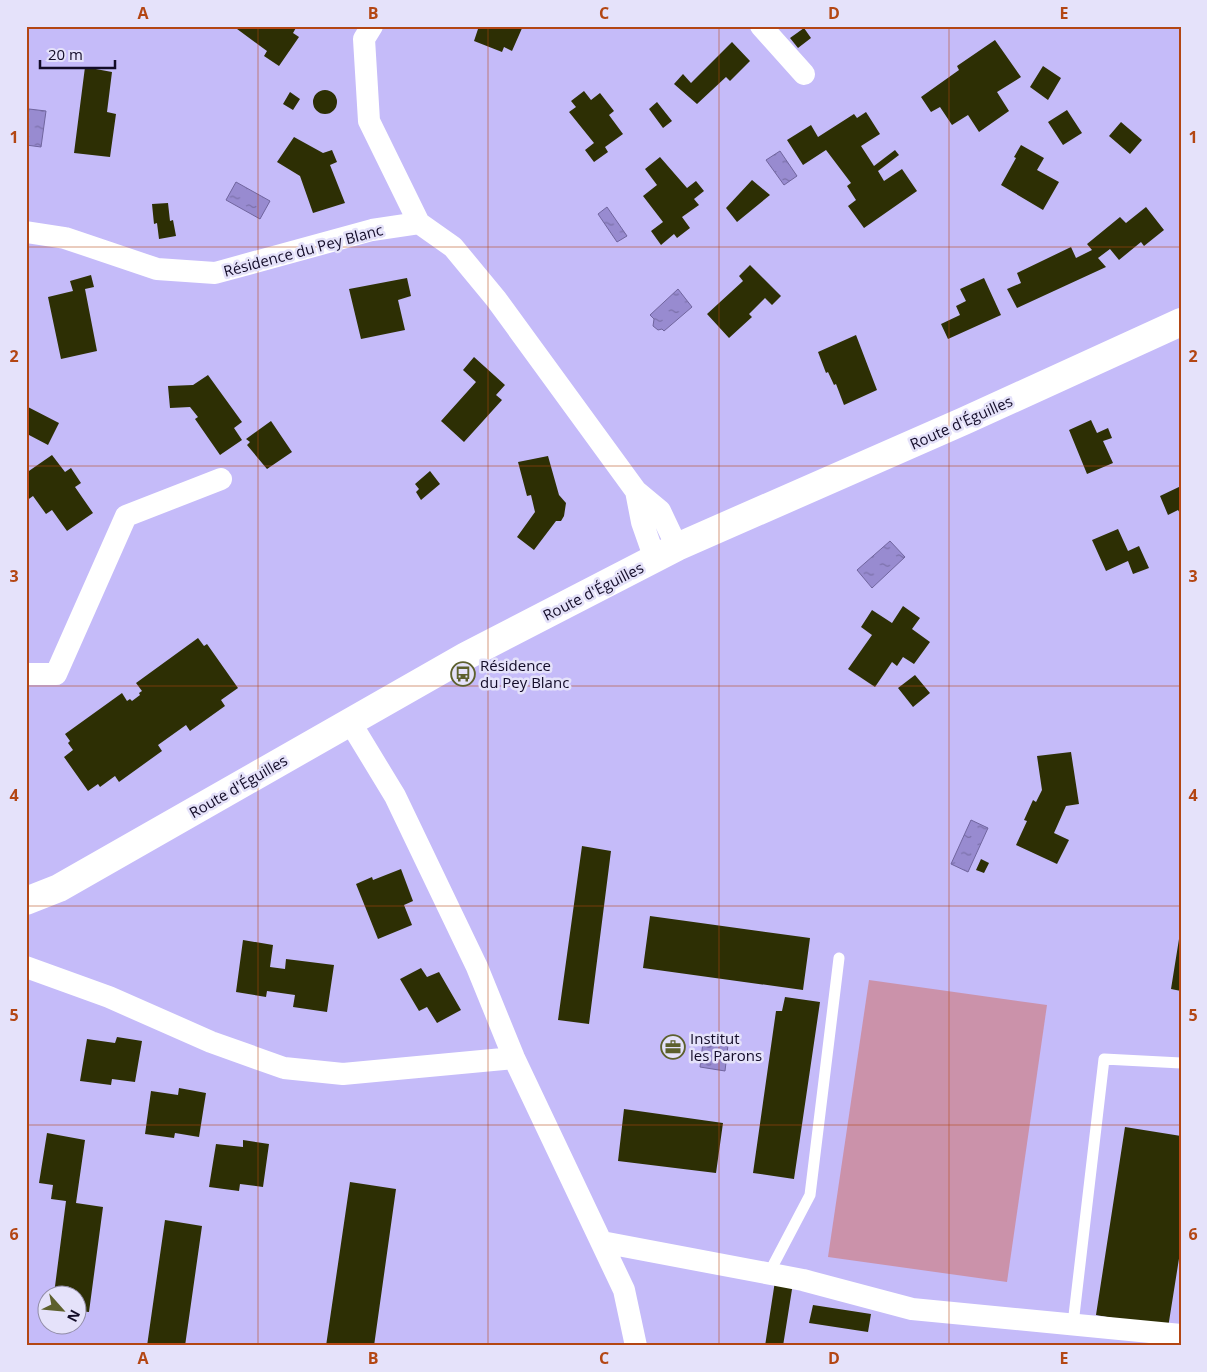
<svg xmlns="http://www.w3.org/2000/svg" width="1207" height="1372" viewBox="0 0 1207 1372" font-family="'Open Sans',sans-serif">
  <defs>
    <pattern id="water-ripples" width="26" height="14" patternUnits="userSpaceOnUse" patternTransform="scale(1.25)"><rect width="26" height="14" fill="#988bd0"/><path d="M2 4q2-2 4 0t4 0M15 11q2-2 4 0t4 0" fill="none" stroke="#7b70a9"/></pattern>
  </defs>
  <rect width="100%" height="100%" fill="#c5bbf9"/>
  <path fill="#cb92aa" d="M869,980L1047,1005L1007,1282L828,1257Z"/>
  <path fill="url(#water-ripples)" stroke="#70659e" d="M29,109L46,111L41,147L26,145V129Z
    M780,151L797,176L784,185L766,160Z
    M236,182L270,201L260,219L226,200Z
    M607,207L627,236L617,242L598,214Z
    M678,289L692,307L664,331L662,329L658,330L653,326L654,319L650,315Z
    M890,541L905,557L872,588L857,570Z
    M971,820L988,828L968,872L951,864Z
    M703,1042L728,1045L725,1071L700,1067Z"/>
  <path fill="#2d2f04" d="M233,26H297L293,33L299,37L279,66L264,56L267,51Z
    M479,26L490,29L491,26H523L512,51L504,47L502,52L474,41Z
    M804,28L811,38L798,48L790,38Z
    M995,40L1021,77L997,92L1009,111L979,132L968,115L952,125L940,107L931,112L921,97L959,70L957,66Z
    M732,42L750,61L730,81L726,77L697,104L674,84L683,74L691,83Z
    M1043,66L1061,78L1048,100L1030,87Z
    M85,67L112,72L107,112L116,114L110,157L74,153Z
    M313 102a12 12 0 1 1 24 0a12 12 0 1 1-24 0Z
    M584,91L591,100L600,93L614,111L609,115L623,134L605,147L608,152L594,162L585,150L594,143L569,112L576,107L571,101Z
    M290,92L300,99L293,110L283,104Z
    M657,102L672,121L663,128L649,109Z
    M1067,110L1082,133L1063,145L1048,122Z
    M866,112L880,134L861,146L874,166L895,150L899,155L878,171L884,181L902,169L917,191L864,228L848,206L856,200L847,186L851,183L826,150L803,165L787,140L811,125L818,137L854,114L857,118Z
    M1121,122L1142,140L1130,154L1109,136Z
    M294,137L323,153L332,150L337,162L330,165L345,203L313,213L300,176L277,162Z
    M1021,145L1044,158L1037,170L1059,182L1043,210L1001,185L1016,158L1014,157Z
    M660,157L687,188L696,181L704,191L694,199L699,205L682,217L690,228L677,238L674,234L661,245L651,231L663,222L643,196L657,185L645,169Z
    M752,180L770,195L737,222L726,208Z
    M168,203L170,221L173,220L176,236L159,239L157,223L154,224L152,204Z
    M1146,207L1164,230L1144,246L1141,242L1119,260L1110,249L1098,258L1106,267L1017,308L1007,289L1021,283L1017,273L1071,247L1076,258L1092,250L1087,244L1120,217L1126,223Z
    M750,265L781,296L772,305L765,298L749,314L752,317L729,338L707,314L743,281L739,276Z
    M91,275L94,287L85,289L97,351L61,359L48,297L73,291L70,281Z
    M407,278L411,296L398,300L405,330L361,339L349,289Z
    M984,278L1001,315L948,339L941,324L960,315L956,306L966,301L960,289Z
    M856,335L877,390L844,405L836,384L834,385L828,372L826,373L818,352Z
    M474,357L505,385L496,395L502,400L464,442L441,421L476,382L463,370Z
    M208,375L242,422L234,428L242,440L220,455L195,419L198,417L190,407L170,408L168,386L193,385Z
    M26,406L59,423L48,445L29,435L26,439Z
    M1091,420L1097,433L1108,428L1112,438L1103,441L1113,463L1087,474L1069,430Z
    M271,421L292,452L267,469L247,445L250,442L246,439Z
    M52,455L65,472L71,468L81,483L75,487L93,513L67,531L52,510L46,514L33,496L26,501V473Z
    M548,456L559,495L566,503L564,516L561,521H556L534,550L517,537L535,512L531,495L527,496L518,462Z
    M430,471L440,484L421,500L416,492L419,489L415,484Z
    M1181,486V515L1178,510L1168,515L1160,496Z
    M1118,529L1128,551L1139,546L1149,568L1133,574L1128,561L1106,571L1092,540Z
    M903,606L920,618L912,629L930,642L914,664L903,657L897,666L892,662L875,687L848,669L872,635L861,627L872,610L892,623Z
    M198,638L204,646L207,644L238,688L221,700L225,706L190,731L186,725L158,745L162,751L119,782L115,776L100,787L98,784L88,791L64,757L73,750L68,743L70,741L65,734L122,693L127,701L130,699L132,701L140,695L139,693L142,691L136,683Z
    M915,675L930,693L913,707L898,688Z
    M1071,752L1079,804L1066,806L1054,833L1069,840L1057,864L1016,845L1027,821L1024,820L1033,800L1036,802L1042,790L1037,756Z
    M582,846L611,851L589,1024L558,1020Z
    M981,859L989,863L984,873L976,870Z
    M401,869L413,901L404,905L412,925L378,939L356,884L372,877L373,880Z
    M650,916L810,938L803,990L643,968Z
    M1179,939H1181V991L1171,989Z
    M243,940L273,945L270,967L285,969L286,959L334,965L327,1012L293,1007L295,995L267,991L266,997L236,992Z
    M421,968L427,977L439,972L461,1010L437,1023L427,1007L419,1011L400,979Z
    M785,997L820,1002L794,1179L753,1173L776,1011H782Z
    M117,1037L142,1041L135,1082L112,1079L111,1085L80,1081L87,1039L115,1043Z
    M179,1088L206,1093L199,1137L175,1133L174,1138L145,1134L151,1091L178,1095Z
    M624,1109L723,1123L716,1173L618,1161Z
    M1125,1127L1181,1136V1246L1168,1328L1096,1315Z
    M47,1133L85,1140L76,1203L103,1207L89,1312L78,1311V1294H54L66,1201L51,1199L53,1185L39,1183Z
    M243,1140L269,1144L263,1187L240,1184L239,1191L209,1187L216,1144L243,1147Z
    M350,1182L396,1189L374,1346H326Z
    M165,1220L202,1226L185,1346H147Z
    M775,1281L793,1283L783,1346H765Z
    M813,1305L871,1314L868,1332L809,1323Z"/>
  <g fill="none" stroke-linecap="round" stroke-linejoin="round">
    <path stroke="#fff" stroke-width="11" d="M769,1273L810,1195L839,958
      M1073,1324L1104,1059L1181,1063"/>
    <path stroke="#fff" stroke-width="22" d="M372,26L364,39L369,121L419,223
      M761,26L804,74
      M26,232L65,238L157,269L215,273L372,230L419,223L453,247L496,299L636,491L660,511L677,547
      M636,491L642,522L655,559
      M26,674H56L126,516L221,479
      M350,722L395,796L477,967L514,1058L624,1290L636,1346
      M26,967L109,997L211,1042L284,1068L343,1074L514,1058
      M602,1242L803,1280L912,1309L1181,1335"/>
    <path stroke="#fff" stroke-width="28" d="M26,901L59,888L466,656L677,547L964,421L1181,322"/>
  </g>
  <path fill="none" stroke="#b34613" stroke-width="1" stroke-opacity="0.55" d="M258,26V1346M488,26V1346M719,26V1346M949,26V1346M26,247H1181M26,466H1181M26,686H1181M26,906H1181M26,1125H1181"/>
  <defs>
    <g id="bus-ring" transform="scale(1.25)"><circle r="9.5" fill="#e5e2fa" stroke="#5d602d" stroke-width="1.5"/><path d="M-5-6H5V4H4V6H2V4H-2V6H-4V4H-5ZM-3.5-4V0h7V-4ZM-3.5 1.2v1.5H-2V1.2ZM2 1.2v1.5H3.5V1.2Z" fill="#5d602d"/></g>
    <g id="office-ring" transform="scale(1.25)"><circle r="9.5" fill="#e5e2fa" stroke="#5d602d" stroke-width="1.5"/><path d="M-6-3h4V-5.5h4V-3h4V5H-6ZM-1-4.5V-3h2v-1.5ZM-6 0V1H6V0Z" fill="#5d602d"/></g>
  </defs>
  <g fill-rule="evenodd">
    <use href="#bus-ring" x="463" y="674"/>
    <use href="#office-ring" x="673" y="1047"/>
  </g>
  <g text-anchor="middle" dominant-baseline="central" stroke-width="5" stroke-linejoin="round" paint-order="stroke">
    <g font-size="15" fill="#130c28" stroke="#e5e2fa">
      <text transform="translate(303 250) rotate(-15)">Résidence du Pey Blanc</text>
      <text transform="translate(961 422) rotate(-24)">Route d'Éguilles</text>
      <text transform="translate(593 591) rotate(-27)">Route d'Éguilles</text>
      <text transform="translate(238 786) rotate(-30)">Route d'Éguilles</text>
    </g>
    <g font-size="15" fill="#130c28" stroke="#e5e2fa" text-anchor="start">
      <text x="480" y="665">Résidence<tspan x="480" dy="17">du Pey Blanc</tspan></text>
      <text x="690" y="1038">Institut<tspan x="690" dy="17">les Parons</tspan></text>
    </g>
  </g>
  <rect width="1207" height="1372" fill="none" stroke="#e5e2fa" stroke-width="55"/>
  <g transform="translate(62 1310) rotate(117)"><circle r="24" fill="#e5e2fa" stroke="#918ca6"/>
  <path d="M0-4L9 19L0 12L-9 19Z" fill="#5d602d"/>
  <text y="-8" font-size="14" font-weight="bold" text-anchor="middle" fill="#130c28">N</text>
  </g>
  <path d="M40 60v8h75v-8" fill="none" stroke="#130c28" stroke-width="2.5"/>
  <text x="48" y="60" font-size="15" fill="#130c28" stroke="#e5e2fa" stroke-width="4" paint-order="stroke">20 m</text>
  <rect x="28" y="28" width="1152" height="1316" fill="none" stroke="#b34613" stroke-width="2"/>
  <g font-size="16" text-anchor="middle" font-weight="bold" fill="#b34613">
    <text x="143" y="19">A</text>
    <text x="373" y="19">B</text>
    <text x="604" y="19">C</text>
    <text x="834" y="19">D</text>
    <text x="1064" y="19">E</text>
    <text x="14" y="143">1</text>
    <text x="1193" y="143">1</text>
    <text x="14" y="362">2</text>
    <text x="1193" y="362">2</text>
    <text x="14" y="582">3</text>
    <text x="1193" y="582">3</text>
    <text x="14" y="801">4</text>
    <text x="1193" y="801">4</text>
    <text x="14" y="1021">5</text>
    <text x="1193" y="1021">5</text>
    <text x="14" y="1240">6</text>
    <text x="1193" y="1240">6</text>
    <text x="143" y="1364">A</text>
    <text x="373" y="1364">B</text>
    <text x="604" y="1364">C</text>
    <text x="834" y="1364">D</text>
    <text x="1064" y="1364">E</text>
  </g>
</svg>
